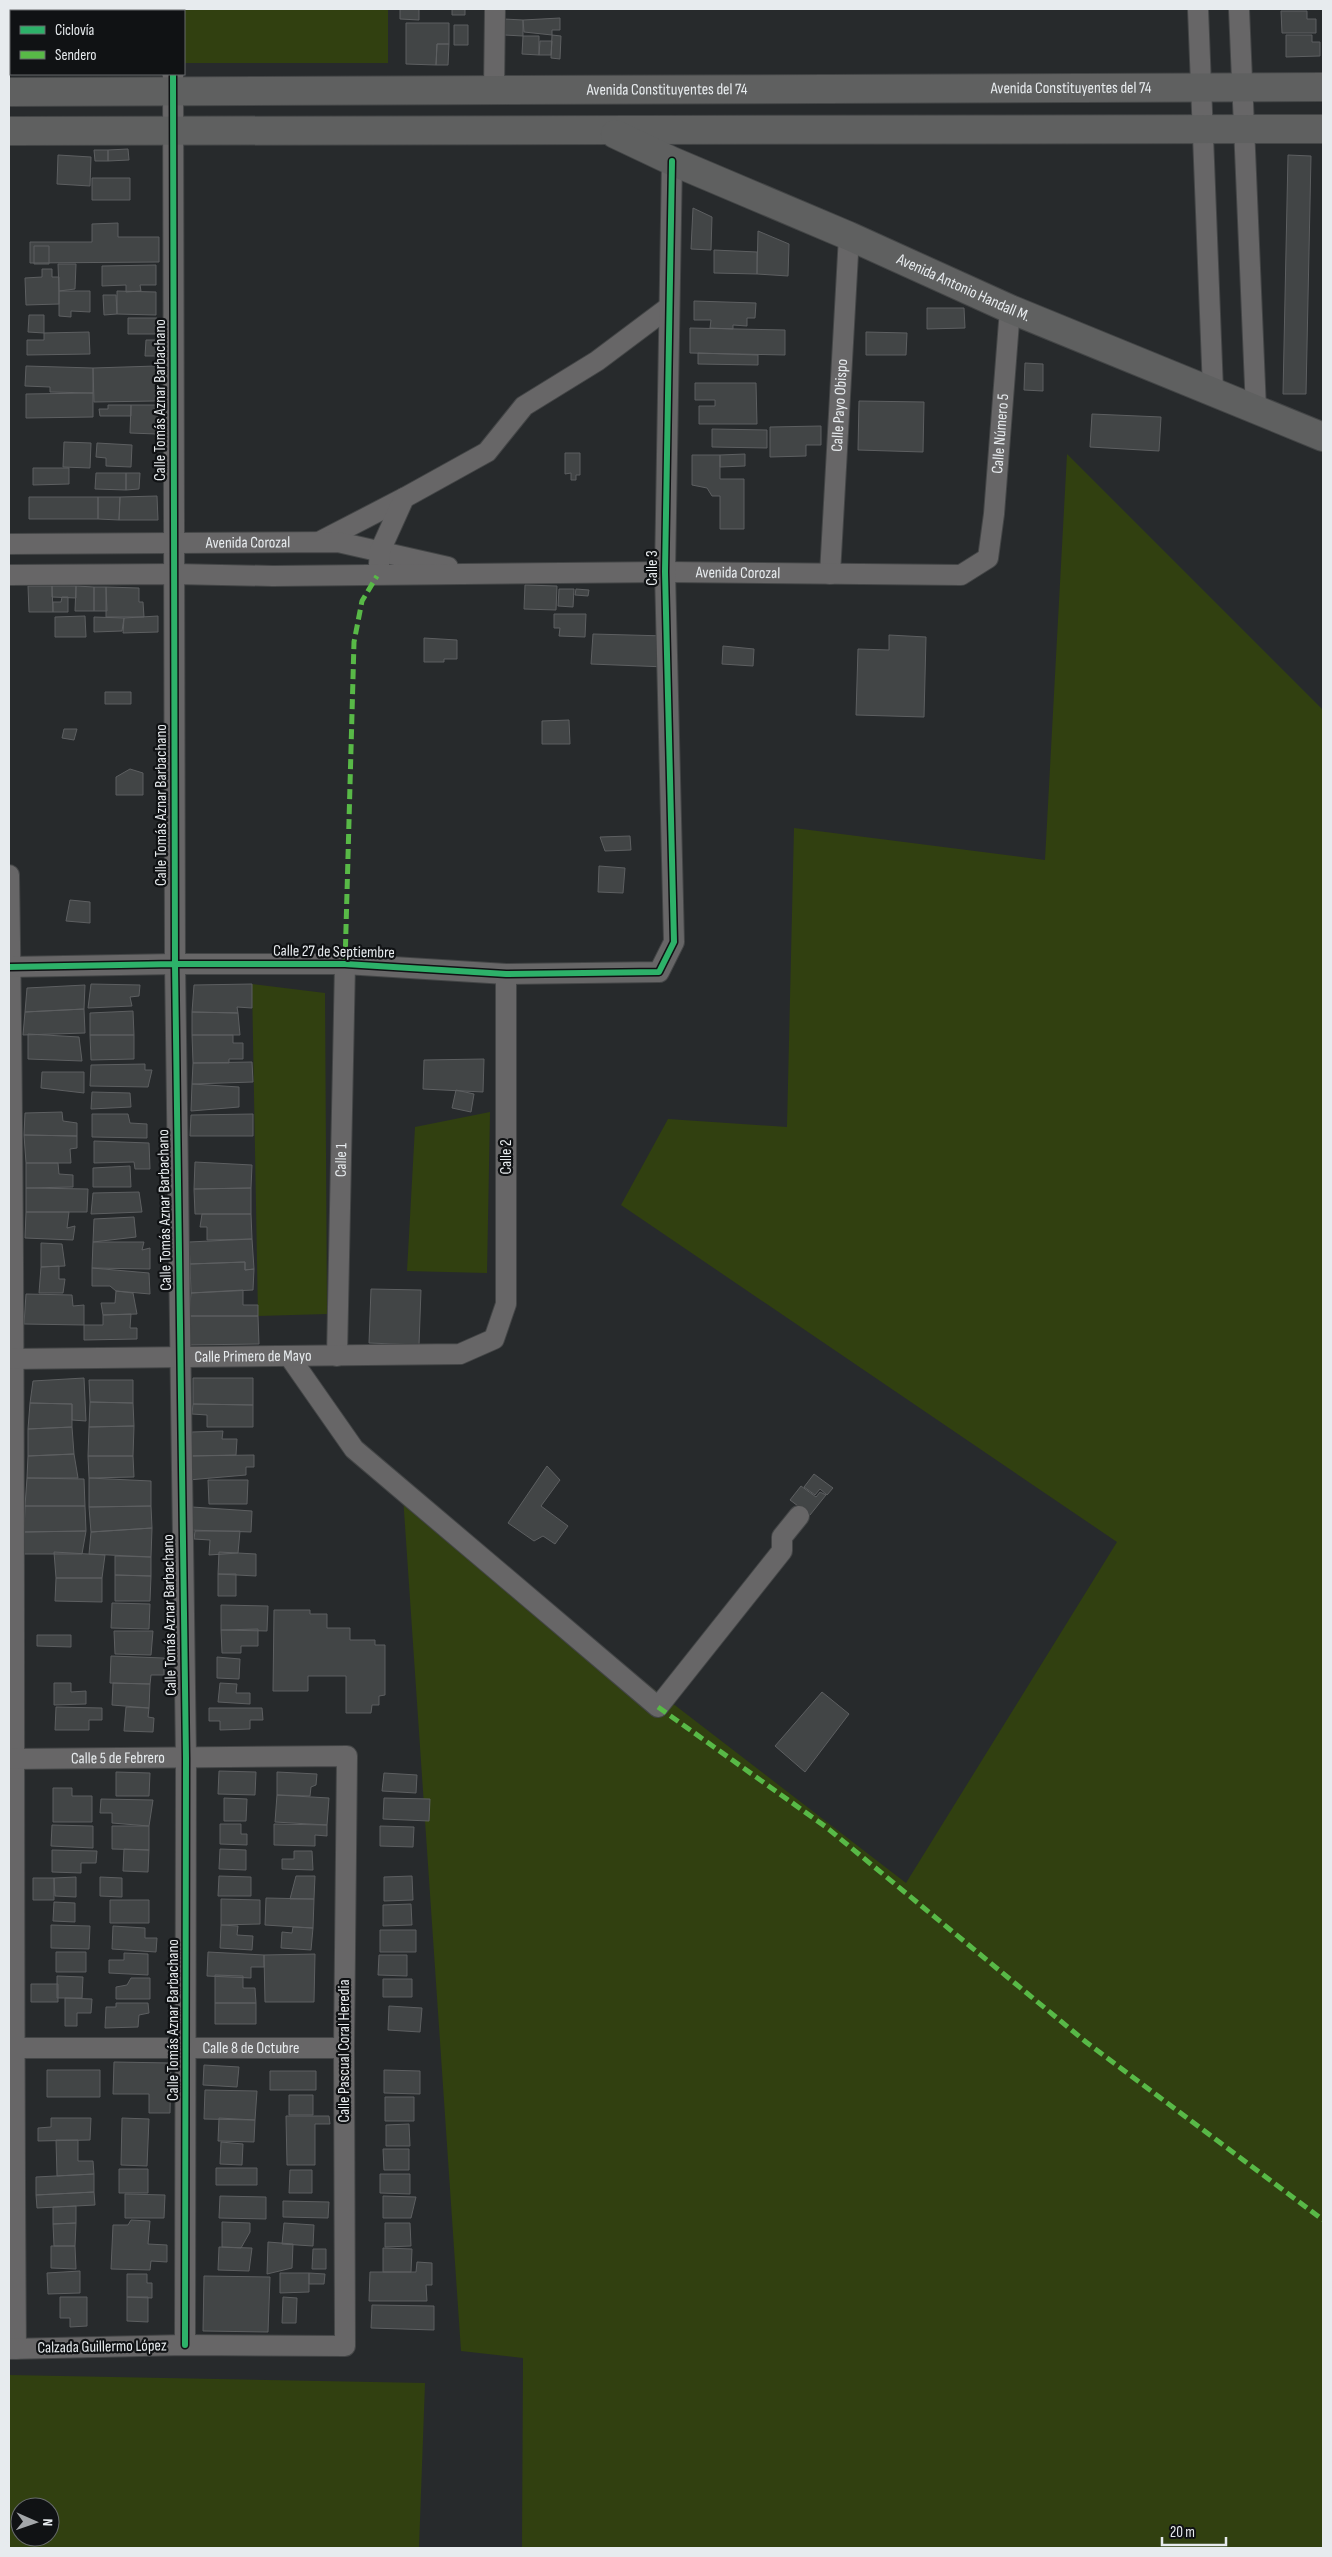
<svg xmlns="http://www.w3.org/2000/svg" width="1332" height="2557" viewBox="0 0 1332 2557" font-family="'Sofia Sans Condensed',sans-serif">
  <rect width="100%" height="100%" fill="#272a2c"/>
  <path fill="#314010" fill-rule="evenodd" d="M9,9H388V63H184V11H11V63H9Z
    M1067,454L1323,710V2548H522L523,2358L461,2351L403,1496L906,1883L1117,1542L621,1205L668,1119L787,1127L794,828L1045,860Z
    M252,984L325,993L327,1314L258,1316Z
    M490,1112L487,1273L407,1271L415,1127Z
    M9,2375L425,2383L419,2548H9ZM20,2507H50V2537H20Z"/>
  <path fill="#424546" stroke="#5d5f61" d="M400,9H419V20L400,19Z
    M452,9H465V15H452Z
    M1281,11H1307V19H1316V33H1282Z
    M560,18V30H552V35L524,32L523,20Z
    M504,19L523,20V36L504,35Z
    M406,23H449V44H437L436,65L406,64Z
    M454,25H468V45H454Z
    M552,35L561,36L560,59L551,58Z
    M1286,35H1312V42H1320V56L1286,57Z
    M523,36H539V55L522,54Z
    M540,41H552L551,55H539Z
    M437,44H449L448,65H436Z
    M128,149L129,160L108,161V150Z
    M94,150H108V161H95Z
    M58,155L91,157L90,186L57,184Z
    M1288,155L1311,156L1306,394H1283Z
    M92,178H130V200H92Z
    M693,208L712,217L711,250L691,249Z
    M118,223V237H159V262L30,263V242H92V224Z
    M758,231L789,244L788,276L757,274Z
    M34,246H49V264H34Z
    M714,250L757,252V274L714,273Z
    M58,264H76L75,289L59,291Z
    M156,265V285H140L141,291L126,292V285L102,286V266Z
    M42,269H52V277H59V304L26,305L25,278L42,277Z
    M59,291H90V312L71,311V317L59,316Z
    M117,291L156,292V315L117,314Z
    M103,295H116L117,314L104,315Z
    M694,301L756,303L755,318H747V326L733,325V329L710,328L711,320H694Z
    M927,308H964L965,328L927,329Z
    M29,315H44V333L28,332Z
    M128,318H157V334H128Z
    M690,328L785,330V355L690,353Z
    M89,332L90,354L27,355V340H44V333Z
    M866,332L907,333L906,355H866Z
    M146,340H156V356H145Z
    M698,353L758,355V365L698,364Z
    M1025,363L1043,364V391L1024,390Z
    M26,366L93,368V393L50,392V387L25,386Z
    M156,366V401L94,402L93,368Z
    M695,383H756L757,424H699V406H715V400H695Z
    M93,393V417L26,418V394Z
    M859,401L924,402L923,452L858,450Z
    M108,405H131V416H100L99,409H108Z
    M131,405H158L157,434L130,433Z
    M1092,414L1161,417L1159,451L1090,447Z
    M821,426V445H806V456L770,457V427Z
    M712,429L767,430V448L712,447Z
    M64,442L91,443L90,468L63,467Z
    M97,443L132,445L131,467L106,466V458L96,457Z
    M565,453H580V475H576V480H571V473L565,474Z
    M745,454V466L720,467V455Z
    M692,455H720V479H744V529H720V496H712L707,488L692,485Z
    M33,468H69V484L33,485Z
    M96,473H126V490L95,489Z
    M126,473H140L139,489L126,490Z
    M157,496L158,520H119L120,497Z
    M29,497H98V519H29Z
    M98,497H120L119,520L98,519Z
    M525,585L557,586L556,610L524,609Z
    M28,586H52L53,612H29Z
    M52,586H76V598L52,597Z
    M76,586L94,587V611H75Z
    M94,587H106L107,611H94Z
    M106,587L139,588V602H143L144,617H106Z
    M559,589H574L573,607L558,606Z
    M576,589L589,590L588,596L575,595Z
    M62,597H68V612H53V602H61Z
    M554,614H586L585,637L559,636L560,628H554Z
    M85,616L86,637H55V617Z
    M158,616V632L123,633L124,618Z
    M94,617L124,618L122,631L94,632Z
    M593,634L666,636V667L591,664Z
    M889,635L926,637L924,717L856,715L858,649L889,650Z
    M424,638L457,640V659H444V662H424Z
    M723,646L754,649L753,666L722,664Z
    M105,692H131V704H105Z
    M569,720L570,744H542V721Z
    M64,729H77L74,740L62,738Z
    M130,769L143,773V795H116V777Z
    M630,836L631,850L605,851L600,837Z
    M599,866L625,868L623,893L598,892Z
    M70,900L90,902V923L66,921Z
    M91,984L140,985L139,996L130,997L132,1006L88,1008Z
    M252,984V1008L237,1007L238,1013L192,1012L194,985Z
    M85,985L84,1009L25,1012L27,988Z
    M84,1009L85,1033L23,1035L25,1012Z
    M133,1011L134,1035H90V1013Z
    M192,1012L238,1013L240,1035H192Z
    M28,1034L79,1037L82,1061L28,1059Z
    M90,1035H134V1059L91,1060Z
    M192,1035H233V1043H243V1059H229V1063H193Z
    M484,1059L483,1092L423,1089L424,1060Z
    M252,1062L253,1082L192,1084L193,1063Z
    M145,1064V1070H152L148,1087L90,1086L91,1065Z
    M42,1072H84V1093L41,1088Z
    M192,1084L239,1087V1107L191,1111Z
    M456,1090L474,1094L471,1112L452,1108Z
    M92,1092L130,1093L131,1107L91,1109Z
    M62,1112L63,1121L77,1123V1136L24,1135L25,1113Z
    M92,1114H128L130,1123L147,1124V1138L92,1137Z
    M253,1114V1136H190L191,1115Z
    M24,1135L77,1136V1148L70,1149L71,1163H26Z
    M94,1141L149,1143L150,1169H135L134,1162L94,1163Z
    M195,1162L252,1165L251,1188L194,1189Z
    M26,1163H58L59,1174L73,1175V1187L26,1188Z
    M130,1166L131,1187H93V1168Z
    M26,1188L88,1189L87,1212H26Z
    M251,1188V1214H195L194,1189Z
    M139,1192L142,1212L91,1214L93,1193Z
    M26,1212H69L67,1228L75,1226L73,1240L25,1238Z
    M202,1214H251L252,1239L207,1240V1227H200Z
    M134,1217L136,1237L93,1242L94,1219Z
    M252,1239L254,1269L245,1270V1262L190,1264L189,1242Z
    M93,1242H144L142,1250L150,1248V1269L92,1268Z
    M41,1243L62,1244L65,1266L41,1267Z
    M245,1262V1270L254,1269L253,1290L191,1293L190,1264Z
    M59,1266V1279H65L63,1293H39L41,1267Z
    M92,1268L149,1273L150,1294L116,1291L110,1286H92Z
    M371,1289L421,1290L419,1345L369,1343Z
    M243,1290V1305H258V1316H189L191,1293Z
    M116,1291L133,1293L137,1314L103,1315L101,1303H115Z
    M26,1294L72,1295L73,1306L84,1305V1325L24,1324Z
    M131,1314L130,1328H137V1339L84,1340V1325H103V1315Z
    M189,1316H258L259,1344L189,1345Z
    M84,1378L86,1421L72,1420V1404L30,1403L33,1381Z
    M193,1378H253V1405L193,1404Z
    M89,1380H133V1403L90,1402Z
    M90,1402L133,1403L134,1426L89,1427Z
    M30,1403L72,1404V1427L28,1429Z
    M193,1404L253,1405V1427H207V1415L192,1414Z
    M134,1426L133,1456H88L89,1427Z
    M72,1427L74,1454L28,1456V1429Z
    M223,1431L222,1439H237L236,1455L189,1456L192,1432Z
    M74,1454L78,1478H27L28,1456Z
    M254,1455V1467H246V1475L188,1480L189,1456Z
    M88,1456H133L134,1477L89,1478Z
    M547,1466L560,1480L541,1506L568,1526L555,1544L543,1536L534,1541L508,1523Z
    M814,1474L833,1488L827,1495L820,1489L815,1495L804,1487Z
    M27,1478L84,1479L85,1506H25Z
    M89,1478L151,1481V1506L89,1507Z
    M208,1480H248L247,1504H209Z
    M801,1486L816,1497L820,1492L826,1495L810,1515L790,1500Z
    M25,1506H85L86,1531L24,1532Z
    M151,1506L152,1528L91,1532L89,1507Z
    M192,1507L252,1511L251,1532L189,1530Z
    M152,1528L151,1557L89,1554L91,1532Z
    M86,1531L82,1554H22L24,1532Z
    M195,1531H240L238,1553L209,1555L210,1540L194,1539Z
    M54,1552L105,1555L102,1578H56Z
    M219,1552L256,1554V1576L218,1574Z
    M115,1556L151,1557V1576L115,1575Z
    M218,1574H236V1596H218Z
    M115,1575L151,1576L150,1601H115Z
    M56,1578H102V1602L55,1601Z
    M112,1603L150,1604L149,1629L111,1628Z
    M221,1605L268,1606L267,1631L221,1630Z
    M274,1610H310V1614H327V1628H350V1640H375V1645H385V1695L379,1696V1705H372L371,1713H346V1676H308V1691H273Z
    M258,1629V1646H241V1653H222L221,1630Z
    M114,1631H153L151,1655L115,1654Z
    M37,1635H71V1647L37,1646Z
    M111,1656L164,1658V1675H151L150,1684L110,1683Z
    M217,1657L240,1659L239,1679L217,1678Z
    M54,1683H71V1692L86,1691V1704L54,1705Z
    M113,1683L150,1684L149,1708L112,1705Z
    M220,1683L237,1684L236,1693H250V1704L218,1702Z
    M822,1692L849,1714L805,1772L775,1746Z
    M56,1707L102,1708V1720H89V1730H55Z
    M126,1707L149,1708L148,1717L154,1718L153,1732L124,1731Z
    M209,1708H262L263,1720H250V1729L220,1730V1721H209Z
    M219,1771L256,1772L255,1795L218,1794Z
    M116,1772L150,1773L149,1796H116Z
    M277,1772L317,1774L316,1785L311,1787L310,1796L277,1795Z
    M384,1773L417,1775L416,1793L382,1791Z
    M53,1788H72V1796H92V1822H53Z
    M277,1795L329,1798L327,1825L275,1822Z
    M224,1798L247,1799L246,1821H224Z
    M384,1798L430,1799L429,1821L383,1819Z
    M101,1799L153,1800L149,1826L112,1823V1813H100Z
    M220,1824H241V1834H247V1845L220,1844Z
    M274,1824L327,1825V1836L315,1835V1846L274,1845Z
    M52,1825L93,1826V1848L51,1846Z
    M112,1826H149V1850L112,1849Z
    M380,1826L414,1827L413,1847L380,1846Z
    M124,1849L149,1850L148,1872L123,1871Z
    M220,1849L246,1850V1870L219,1869Z
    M52,1850L97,1851L96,1863H81V1873L52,1872Z
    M294,1851H312L313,1870L282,1869V1859H294Z
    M219,1876L251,1877V1896H218Z
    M296,1876H315L314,1899H290Z
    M412,1876L413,1900L384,1901V1877Z
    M76,1877V1897L55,1896L54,1878Z
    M100,1877L122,1878V1897L100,1896Z
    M33,1878H54V1900H33Z
    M266,1898L314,1899L313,1928L265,1925Z
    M221,1899L260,1900V1924L221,1925Z
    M110,1900H149V1923H110Z
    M54,1902L75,1903V1922L53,1921Z
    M411,1904L412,1925L383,1926V1905Z
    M51,1925L90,1926L89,1949L51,1948Z
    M221,1925L238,1926L237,1935L253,1936L252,1950L220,1948Z
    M113,1926L145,1928V1938H157L156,1952L112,1949Z
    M293,1927L313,1928L311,1950L281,1948L282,1932L292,1933Z
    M380,1930H416V1952H380Z
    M56,1952H86V1972H56Z
    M208,1952L264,1955V1967H251V1978L207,1976Z
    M124,1953L148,1954V1975L109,1973V1960H124Z
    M315,1954L314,2002H265L264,1955Z
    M379,1955H407V1976L378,1975Z
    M215,1975L243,1976V1988H255L256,2003H215Z
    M57,1976L83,1977L82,1998H57Z
    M131,1978H150V1999H116V1987L127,1985Z
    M383,1979H412V1997H383Z
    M31,1984H58V2002H31Z
    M65,1998L92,1999L91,2013H77V2026H65Z
    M116,2003H148L149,2013L139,2015L138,2027L105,2028L106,2007H116Z
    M215,2003H256V2024H215Z
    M389,2006L422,2008L420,2032L388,2030Z
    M114,2062L171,2063L170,2113H149V2094H113Z
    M204,2065L239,2067L237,2087L203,2085Z
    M47,2070H100V2097H47Z
    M384,2070L420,2071V2094L384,2093Z
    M270,2071H316V2090H270Z
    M205,2090L257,2091L255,2120L204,2119Z
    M289,2095H313V2115H289Z
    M385,2097H414V2121H385Z
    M286,2116H329L330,2124H315V2165H287Z
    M51,2118H91L90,2140L38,2141V2128L51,2127Z
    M122,2118L149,2119L147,2166L121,2165Z
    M219,2118L255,2120L254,2142L218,2141Z
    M409,2124L410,2146H386V2125Z
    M56,2140H78V2161H93L94,2174L57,2176Z
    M221,2142L243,2144L242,2165L220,2164Z
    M383,2149H409V2170H384Z
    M216,2168H257V2185H216Z
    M119,2169H148V2193H119Z
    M290,2170H312V2193H289Z
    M94,2174V2192L36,2195V2177Z
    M380,2174H410V2194L380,2193Z
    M94,2192L95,2205L37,2208L36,2195Z
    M125,2194L165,2195L164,2218H125Z
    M220,2196L266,2197V2219L219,2218Z
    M383,2196L416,2197L411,2218H383Z
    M283,2201L329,2202L328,2218L283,2217Z
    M76,2206V2223L53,2224V2207Z
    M131,2220L150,2221L148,2244L167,2245V2262L151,2261L150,2270L111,2269L113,2225H128Z
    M222,2222L250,2223V2232L241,2248L222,2247Z
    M76,2223L75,2246H54L53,2224Z
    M284,2223L314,2225L313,2246L282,2244Z
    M385,2223H410L411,2246L385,2247Z
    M268,2242L293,2244L292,2268L267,2274Z
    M51,2246H75L76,2269L51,2268Z
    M219,2247L252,2248L249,2271L218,2270Z
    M383,2248L412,2249L411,2272H383Z
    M313,2249H326V2269H312Z
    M417,2262L432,2263V2285H426L427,2301H369L370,2272H416Z
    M80,2271V2293L48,2294L47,2273Z
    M280,2273H309V2292L280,2293Z
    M309,2273L325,2274L324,2284H309Z
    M127,2274H147V2283H152V2298L127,2297Z
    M204,2276L270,2277L268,2332L203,2331Z
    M60,2297H87V2326L70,2327V2318H60Z
    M127,2297H148V2322L127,2321Z
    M283,2297L297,2298L296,2323H282Z
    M372,2305L434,2306V2330L371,2328Z"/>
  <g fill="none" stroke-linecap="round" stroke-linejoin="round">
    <g stroke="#434546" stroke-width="22">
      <g id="street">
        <path d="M1198,9L1213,390"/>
        <path d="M1239,9L1256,409"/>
        <path d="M173,11V9"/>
        <path d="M173,74L175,964L186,1758L185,2345"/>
        <path d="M494,90L495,9"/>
        <path d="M321,541L404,498"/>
        <path id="s1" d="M9,544L338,542L448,567"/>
        <path d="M379,564L380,551L404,498L487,452L524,406L597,361L669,307"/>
        <path id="s2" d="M830,574L849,236"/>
        <path id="s3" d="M9,575L175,574L273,576L665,572L961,575L988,558L994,514L1010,309"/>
        <path d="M9,875C17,1367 12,1858 16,2349"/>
        <path d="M9,967L175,964H345L506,974L659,972L674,942L665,572L672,161"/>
        <path d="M289,1356L354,1449L658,1707L782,1551V1537L799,1516"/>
        <path id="s4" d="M337,1356L345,964"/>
        <path id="s5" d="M9,1359L460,1354L494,1339L506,1304V974"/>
        <path id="s6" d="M9,1759L347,1756L344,2048L345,2346L185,2345L9,2349"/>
        <path id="s7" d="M9,2048H344"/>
      </g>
    </g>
    <g stroke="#434546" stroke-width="30">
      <g id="secondary">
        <path id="s8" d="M9,92L1323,87"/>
        <path d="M9,131L1323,129"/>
        <path id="s9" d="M615,134L672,161L849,236L1010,309L1323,437"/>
      </g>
    </g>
    <use href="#street" stroke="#676667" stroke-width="20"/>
    <use href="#secondary" stroke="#5f6060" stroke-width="28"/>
    <path stroke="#58b947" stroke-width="5" stroke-dasharray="10 5" stroke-linecap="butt" d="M345,964L354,642L362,601L377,576
      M658,1707L826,1827L1086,2042L1323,2220"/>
    <g stroke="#101214" stroke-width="9">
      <path id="cycleway" d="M173,74L175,964L186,1758L185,2345
        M9,967L175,964H345L506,974L659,972L674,942L665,572L672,161"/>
    </g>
    <use href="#cycleway" stroke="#2db169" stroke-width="6"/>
  </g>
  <g text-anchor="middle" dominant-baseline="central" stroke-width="4.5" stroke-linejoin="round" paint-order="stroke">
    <g font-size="16" fill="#e7ebee" stroke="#101214">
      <text stroke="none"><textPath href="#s8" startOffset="1062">Avenida Constituyentes del 74</textPath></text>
      <text stroke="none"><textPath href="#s8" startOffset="658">Avenida Constituyentes del 74</textPath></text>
      <text stroke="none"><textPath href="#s9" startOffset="381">Avenida Antonio Handall M.</textPath></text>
      <text transform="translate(160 400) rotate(-90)">Calle Tomás Aznar Barbachano</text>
      <text stroke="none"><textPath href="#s2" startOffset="169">Calle Payo Obispo</textPath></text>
      <text stroke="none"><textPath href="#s3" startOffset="1109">Calle Número 5</textPath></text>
      <text stroke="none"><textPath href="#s1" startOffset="239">Avenida Corozal</textPath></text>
      <text transform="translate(652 568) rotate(-90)">Calle 3</text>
      <text stroke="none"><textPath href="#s3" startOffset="729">Avenida Corozal</textPath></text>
      <text transform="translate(161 805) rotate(-90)">Calle Tomás Aznar Barbachano</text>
      <text transform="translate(334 952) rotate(1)">Calle 27 de Septiembre</text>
      <text transform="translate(506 1157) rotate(-90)">Calle 2</text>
      <text stroke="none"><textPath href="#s4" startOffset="196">Calle 1</textPath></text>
      <text transform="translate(165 1210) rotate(-91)">Calle Tomás Aznar Barbachano</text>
      <text stroke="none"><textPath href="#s5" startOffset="244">Calle Primero de Mayo</textPath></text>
      <text transform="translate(170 1615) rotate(-91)">Calle Tomás Aznar Barbachano</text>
      <text stroke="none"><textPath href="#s6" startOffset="109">Calle 5 de Febrero</textPath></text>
      <text transform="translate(173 2020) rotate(-90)">Calle Tomás Aznar Barbachano</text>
      <text stroke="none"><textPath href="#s7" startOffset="242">Calle 8 de Octubre</textPath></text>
      <text transform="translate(344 2051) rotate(-90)">Calle Pascual Coral Heredia</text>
      <text transform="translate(102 2347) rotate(-1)">Calzada Guillermo López</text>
    </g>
  </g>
  <rect width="1332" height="2557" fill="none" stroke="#e7ebee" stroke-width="20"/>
  <rect x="10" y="10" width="175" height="65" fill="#101214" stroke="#66696b"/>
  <rect x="20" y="26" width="25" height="8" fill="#2db169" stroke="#66696b"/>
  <text x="55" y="35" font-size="15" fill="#e7ebee">Ciclovía</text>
  <rect x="20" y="51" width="25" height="8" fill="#58b947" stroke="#66696b"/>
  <text x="55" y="60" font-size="15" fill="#e7ebee">Sendero</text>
  <g transform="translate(35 2522) rotate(92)"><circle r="24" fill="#101214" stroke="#66696b"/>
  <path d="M0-4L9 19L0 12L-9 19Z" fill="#a4a7aa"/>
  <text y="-8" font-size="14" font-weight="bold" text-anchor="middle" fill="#e7ebee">N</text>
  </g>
  <path d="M1162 2537v8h64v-8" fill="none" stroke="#e7ebee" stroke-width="2.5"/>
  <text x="1170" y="2537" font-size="15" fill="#e7ebee" stroke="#101214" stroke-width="4" paint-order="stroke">20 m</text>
</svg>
